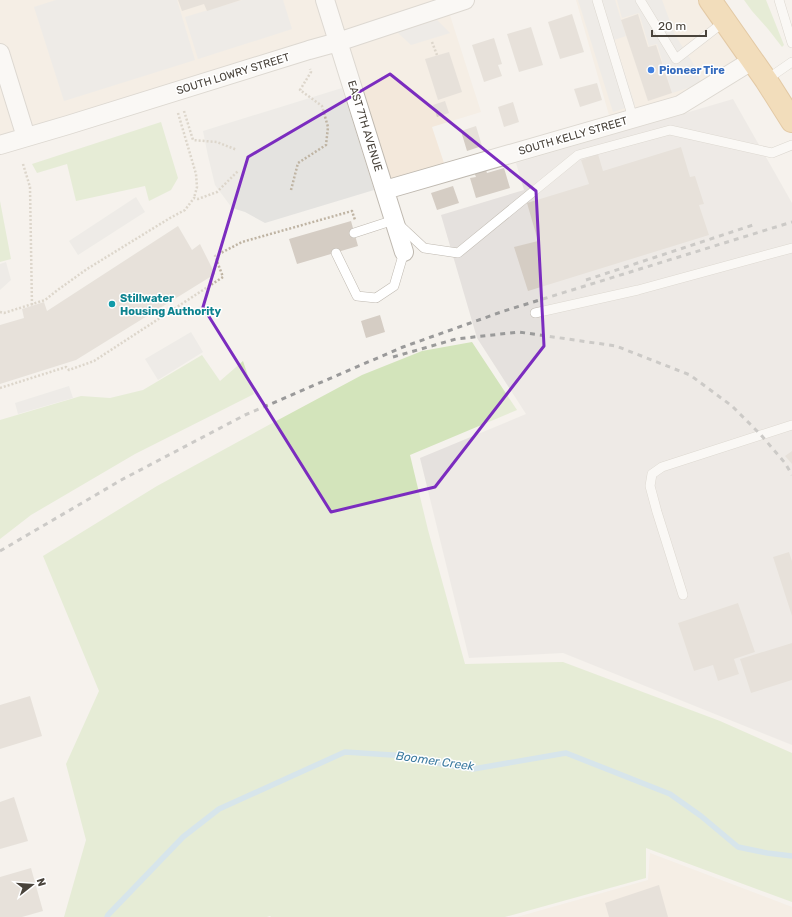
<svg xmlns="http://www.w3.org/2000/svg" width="792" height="917" viewBox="0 0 792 917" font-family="Rubik,sans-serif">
  <rect width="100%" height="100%" fill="#f5f2ed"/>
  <path fill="#f3e8db" d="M0,0H326L338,41L0,145Z
    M326,0H464L447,6L481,112L432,127L445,166L384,185Z
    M576,0H709L751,60L678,103L611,122Z
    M650,853L792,907V917H517L648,880Z"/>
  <path fill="#e5e1de" d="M733,99L792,203V745L563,653L469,658L420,458L526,414L477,338L441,215L524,190L516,163Z"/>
  <path fill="#d3e4bb" d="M744,0H766L784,45L782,47L768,29L752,11Z
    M161,122L178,178L171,190L149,201L145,186L76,201L67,164L37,173L32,164Z
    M0,201L11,259L0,262Z
    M472,342L517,410L410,455L428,530L465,664L563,662L720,721L792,753V902L646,848V878L505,917H271L270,916L267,917H64L86,840L66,764L99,691L43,556L157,486L265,427L362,375L422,351Z
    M202,355L220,381L243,361L254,394L135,454L31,515L0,539V420L81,396L110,398L143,390Z"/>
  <path fill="#e4e3e0" d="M56,0H177L195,60L64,101L34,7Z
    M242,0H283L292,29L198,59L185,17Z
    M578,0H615L626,36L614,40L635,105L613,112Z
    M617,0H662L675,35L696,68L701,84L672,93L657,44L649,46L639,13L622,18Z
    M437,20L450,33L411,45L397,32Z
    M342,88L374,190L265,223L245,212L232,208L215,185L208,156L203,131Z
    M136,197L145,212L78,255L69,241Z
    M6,262L11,280L0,290V264Z
    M191,332L203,352L158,380L145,359Z
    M69,386L73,398L18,414L15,403Z"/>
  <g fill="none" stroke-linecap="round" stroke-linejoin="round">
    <path stroke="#b1d5e9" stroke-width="5.5" d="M107,917L108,915L183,837L219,809L345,752L408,756L446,765L473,769L566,753L670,794L701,816L738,847L767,853L792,856"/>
  </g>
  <path fill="#d5cdc4" d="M178,0H241L207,11L204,4L182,11Z
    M572,14L584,52L560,59L548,22Z
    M638,14L648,47L656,45L672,93L648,101L621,20Z
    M531,27L543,65L519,72L507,34Z
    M494,38L502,64L498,65L502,76L484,82L472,45Z
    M449,52L462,92L438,100L425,59Z
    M597,83L602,100L580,107L574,89Z
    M445,101L449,113L437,117L433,105Z
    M513,102L519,122L504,127L498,107Z
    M476,126L482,146L467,151L461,131Z
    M681,147L690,177L695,176L704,204L699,205L709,235L528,291L514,247L538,241L527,203L589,184L581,160L598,154L603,171Z
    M485,168L487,173L504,168L510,188L476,198L470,178L476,177L474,172Z
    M453,186L459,203L437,210L431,193Z
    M351,221L358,246L297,264L289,239Z
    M178,226L192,250L200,244L215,274L76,360L0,384V325L24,318L22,309L44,302L47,311Z
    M380,315L385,332L366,338L361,321Z
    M792,451V464L785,456Z
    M789,552L792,561V616L773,557Z
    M738,603L755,652L734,659L739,674L718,681L713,665L694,671L678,623Z
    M792,643V680L751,693L740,659Z
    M30,696L42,736L0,749V705Z
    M14,797L28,841L0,849V802Z
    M31,868L43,911L22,917H0V877Z
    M659,885L668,917H609L605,903Z"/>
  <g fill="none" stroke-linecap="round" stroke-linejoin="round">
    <g stroke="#bfb9b0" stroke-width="10">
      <path id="lane" d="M597,0L633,118
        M640,0L676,59L725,21
        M779,0L792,43
        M766,80L792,62
        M354,233L394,220L424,248L458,253L578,155L670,130L772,153L792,145
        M336,253L357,296L376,298L394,286L404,252
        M535,313L638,290L792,248
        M683,595L657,512L650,486L652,474L662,467L792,425"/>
    </g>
    <g stroke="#bfb9b0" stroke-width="20">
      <path id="street" d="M325,0L404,252
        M0,53L26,137
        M0,145L68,125L309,50L338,42L465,0
        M385,190L680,105L753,60"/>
    </g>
    <g stroke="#cc984f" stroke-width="24">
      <path id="highway" d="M710,0L766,80L792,121"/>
    </g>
    <path stroke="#bfb4a3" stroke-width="2.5" stroke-dasharray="2 2" stroke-linecap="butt" d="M432,42L437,55
      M184,111L193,140L217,142L237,150
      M178,113L196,174L197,187L194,198
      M23,164L30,187L32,306
      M291,190L298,163L326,145L328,127L322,106L300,90L311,72L310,69
      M0,312L4,313L45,300L59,289L87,269L170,218L185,210L194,198L198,199L217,192L238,171
      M0,388L66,367L69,370L94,361L223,277L215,256L242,242L352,211L355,220"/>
    <use href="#lane" stroke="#fff" stroke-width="9"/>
    <use href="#street" stroke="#fff" stroke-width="18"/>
    <use href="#highway" stroke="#eec37f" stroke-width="22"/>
    <path stroke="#9a9a9a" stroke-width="3" stroke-dasharray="5 5" stroke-linecap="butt" d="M586,280L753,225
      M393,357L456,339L519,332L616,346L690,375L732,406L761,435L785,463L792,475
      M0,551L123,479L245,415L403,347L504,311L792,222"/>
  </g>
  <path d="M0 0H792V917H0ZM390,74L536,191L544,346L435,487L331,512L203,307L248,157Z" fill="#f5f2ed" fill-opacity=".55" fill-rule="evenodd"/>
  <path fill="none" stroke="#7b2cbf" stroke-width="3" stroke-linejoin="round" d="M390,74L536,191L544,346L435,487L331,512L203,307L248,157Z"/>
  <circle fill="#3f7fe0" stroke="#fff" stroke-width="1.5" cx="651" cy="70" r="4"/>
  <circle fill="#0f9aa8" stroke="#fff" stroke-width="1.5" cx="112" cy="304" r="4"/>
  <g text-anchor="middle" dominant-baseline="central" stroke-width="3" stroke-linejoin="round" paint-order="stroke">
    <g font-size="11" font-weight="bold" fill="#366cbe" stroke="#fff" text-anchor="start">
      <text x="659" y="70">Pioneer Tire</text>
    </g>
    <g font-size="11" fill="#49433b" stroke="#fff">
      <text transform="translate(233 74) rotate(-17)">SOUTH LOWRY STREET</text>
      <text transform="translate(365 126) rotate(73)">EAST 7TH AVENUE</text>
      <text transform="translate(573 136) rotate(-16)">SOUTH KELLY STREET</text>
    </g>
    <g font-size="11" font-weight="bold" fill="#0d838f" stroke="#fff" text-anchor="start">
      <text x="120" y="298">Stillwater<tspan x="120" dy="13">Housing Authority</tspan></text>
    </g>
    <g font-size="12" font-style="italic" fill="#3e7ca1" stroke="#fff">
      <text transform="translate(435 761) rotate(8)">Boomer Creek</text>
    </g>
  </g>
  <g transform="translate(32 885) rotate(73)" stroke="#ffffff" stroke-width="3" paint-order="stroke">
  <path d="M0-3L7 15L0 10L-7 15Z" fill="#49433b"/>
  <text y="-6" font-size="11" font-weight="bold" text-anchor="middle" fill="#49433b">N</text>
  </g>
  <path d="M652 30v6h54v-6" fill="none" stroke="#49433b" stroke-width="2"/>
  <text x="658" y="30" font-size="12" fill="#49433b" stroke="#ffffff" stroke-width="3" paint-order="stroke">20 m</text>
</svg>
